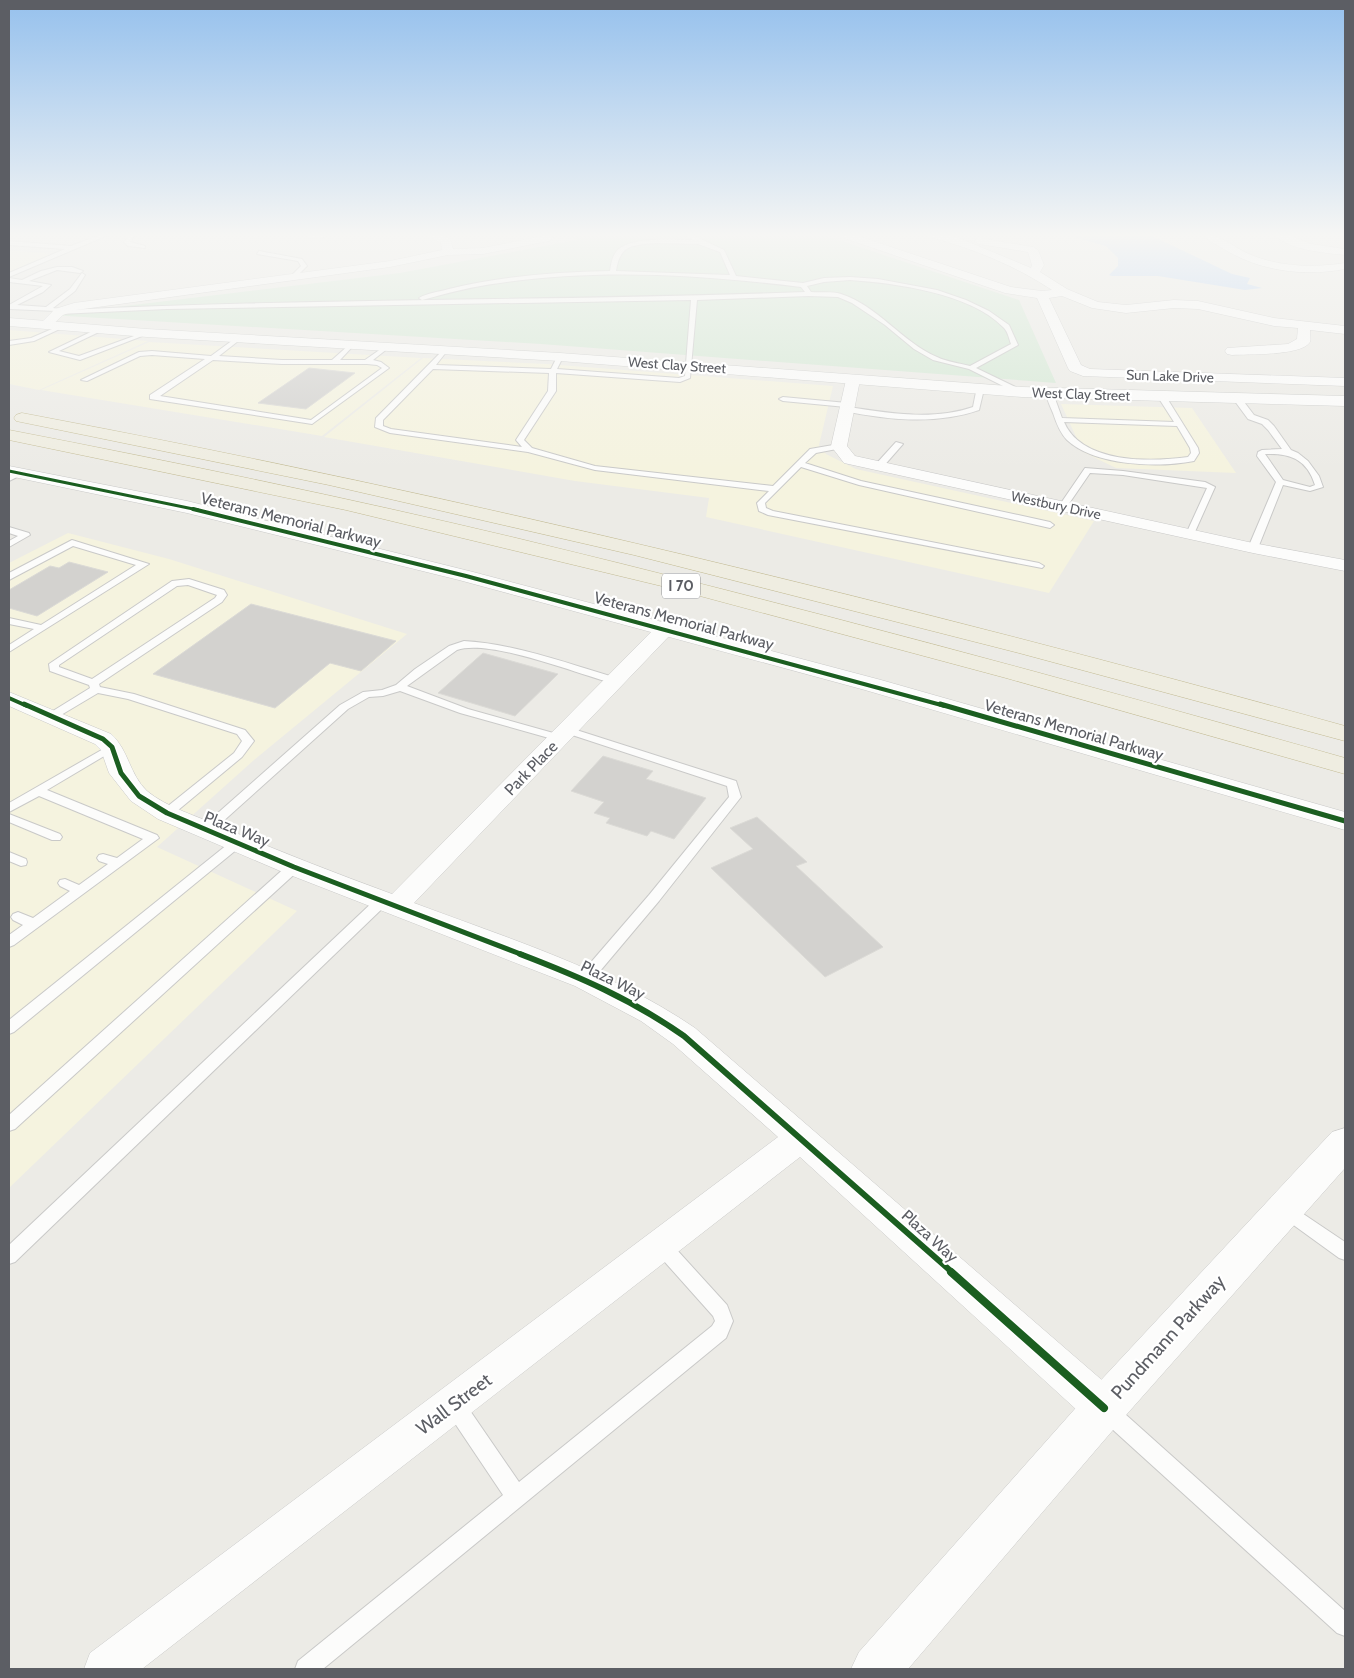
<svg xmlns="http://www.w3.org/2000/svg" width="1354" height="1678" viewBox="0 0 1354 1678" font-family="Cabin,sans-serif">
  <rect width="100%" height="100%" fill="#ecebe6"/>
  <path fill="#f5f3df" d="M9,250L52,254L9,273Z
    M9,330L148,341L39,390L9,384Z
    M149,342L421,358L322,436L41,390Z
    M423,358L546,364L833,386L819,445L826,454L856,469L1094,521L1049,593L706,517L709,498L575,481L324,437Z
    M1061,404L1192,408L1236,473L1116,468L1083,452Z
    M68,533L169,559L407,634L254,760L157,847L297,911L9,1188V563Z"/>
  <path fill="#d4e8d4" d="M566,235H824L1019,300L1056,383L541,344L50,315L400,273L577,240Z"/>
  <path fill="#bbd4f5" d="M1066,235H1150L1232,274L1250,278L1247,284L1262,288L1245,290L1158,276H1112L1109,275L1118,266V258L1106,246Z"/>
  <path fill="#d3d2cf" stroke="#dbdad6" d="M309,368L355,373L306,409L258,403Z
    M69,562L108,572L37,616L9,608V590L50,566L59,568Z
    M251,604L396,641L361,671L330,663L275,708L153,674Z
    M483,653L558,674L515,716L438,693Z
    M603,756L653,771L646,779L706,798L674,839L651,831L647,836L606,823L610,818L594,813L604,802L571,791Z
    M757,817L807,862L796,866L883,947L825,977L711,868L753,849L730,828Z"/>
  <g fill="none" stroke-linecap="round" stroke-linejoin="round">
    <g stroke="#c9c9c8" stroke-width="2">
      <path id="service" d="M100,235H108L9,277V273L65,249L9,245V241L71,246Z
        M129,235H135L130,242L145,246V248L128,246L124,242Z
        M685,235H692L724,250L736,276L803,283L824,278L850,277L878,279L937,290L966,300L989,311L1009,325L1018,345L976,368L1026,392L1019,394L969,369L933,360L914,349L885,325L852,303L838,297L809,296L697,300L690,378L680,382L556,373V391L524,440L532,448L595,466L773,486L810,449L839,444L843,446L842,448L816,453L805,463L861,481L1050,522L1054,525L1050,528L859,485L801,467L765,503L766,508L773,511L1039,563L1044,566L1042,568L768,515L759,511L757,503L769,491L595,470L528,452L390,433L375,427L376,418L444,349L447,351L436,365L551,369L557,357L560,355L563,357L557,369L679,378L685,376L691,300L167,309L59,314L56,311L9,309V305L43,286L9,282V278L22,280L41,271L57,267H72L83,271L80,273L57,270L29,281L51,285L43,292L17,305L46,307L70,289L82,273L85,275L75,291L53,308L67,310C313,298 559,301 805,292L801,287C701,275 600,268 500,283C474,286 448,293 422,300L419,298C427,293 439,292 449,289C501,276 556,272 610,271C611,265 612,257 616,252C629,236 674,240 693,240ZM656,243L698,244L720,252L730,275L616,271C620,244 633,245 656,243ZM850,280C895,283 970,293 1003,327C1008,331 1009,339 1011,344L970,366C959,363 947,362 937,357C902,342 878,306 841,294C832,291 820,293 811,292L807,286L824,282ZM433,369L549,373L548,391L516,440L522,447L391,429L383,426V420Z
        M259,251L302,259L307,266L299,274V278H295L293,274L301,266L298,261L257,254Z
        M59,326L64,327L34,341L9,345V341L31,338Z
        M99,328L101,329V331L59,351L79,356L145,332L150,333L80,360L49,352Z
        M237,337L242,338L219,356L282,360H332L350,344L353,346L340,360H365L385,346L388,348L387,349L373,360L381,362L389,368L312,424L150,399V395L205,359L152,355L140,356L87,381L81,380L139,352L152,351L211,356ZM213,360L282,364H367L377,365L382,368L311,420L160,396Z
        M977,387L984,389L979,410C936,425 888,420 844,411L843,409L846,407L783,401L779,399L783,397L847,403L851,405L848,407C889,413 932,421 973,407Z
        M1046,391L1053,393L1062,418L1174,422L1158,397L1165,395L1198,448L1199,453L1194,461C1158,468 1095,466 1067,440C1060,433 1056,422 1053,413C1050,406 1046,398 1046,391ZM1064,422L1177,426L1190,448L1191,453L1188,457C1150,462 1082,464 1064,422Z
        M1235,398H1241L1254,415L1268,420L1274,426L1291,450L1298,453L1308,461L1319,476L1323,487L1310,491L1283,485L1258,548L1253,551L1248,548L1276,482L1257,456L1258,452L1262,450L1282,449L1268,430L1262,424L1248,419L1234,400ZM1265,454C1290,453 1307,459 1315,485L1310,487L1283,480Z
        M896,442L903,444L882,468H876V464Z
        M1085,468L1123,471L1205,482L1215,487L1194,534L1190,537L1186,534L1207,488L1123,475L1090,473L1066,508H1060L1059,506Z
        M18,471L25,473L9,481V476Z
        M9,527L29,533L30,535L9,547V541L18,536L9,533Z
        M72,540L149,564L9,652V645L34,629L9,624V618L41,625L136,565L73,546L9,580V573Z
        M189,579L224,590L227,595L222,602L99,684L100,687L134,694L245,730L254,741L242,757L171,816L167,817L161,813L163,810L234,753L242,741L237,734L128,699L98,693L56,718H48L46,716L48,714L90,688L89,685L50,671L49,664L172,581ZM188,585L217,595L215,598L92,679L59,667V665L177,586Z
        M464,641C517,644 569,664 620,679L621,681L616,684C580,675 489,638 457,650L407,686L468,709L564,736L566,738L564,740H556L460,713L400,691L383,696L369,697L348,709L210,833H202L200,830L202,827L340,705L363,692L382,690L396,685L415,669L449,646Z
        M567,727L736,781L741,797L659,901L590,983L585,984L580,983L578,979L580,975L649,895L729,797L727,786L563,732L561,730Z
        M112,744L118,747L116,749L47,790L157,835L159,838L14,945L9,947V935L23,925L13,920L11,917L13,914L18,912L33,918L70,891L60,886L58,883L60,880L65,879L79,885L108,864L99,861L97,858L99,855L103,854L117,858L143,839L39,796L9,812V803Z
        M9,814L60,834L62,837L60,840H52L9,822Z
        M237,839L241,840L243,843L241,846L14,1032L9,1034V1020L233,840Z
        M9,852L26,859L27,862L26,865L21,866L9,861Z
        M294,863L300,867L299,870L15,1129L9,1131V1115L289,864Z
        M382,896L387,898L389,901L387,904L15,1262L9,1264V1245L377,898Z
        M1287,1203L1345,1242V1260L1339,1258L1281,1216L1279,1211L1281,1206Z
        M661,1237L667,1239L727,1305L733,1321L726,1338L323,1669H295L298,1661L503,1495L448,1413L445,1406L448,1399L455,1396L462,1399L519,1482L712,1326L715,1321L713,1316L655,1251L652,1245L655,1239Z
        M1108,1402L1115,1405L1345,1611V1636L1337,1633L1101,1419L1098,1412L1101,1405Z"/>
    </g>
    <g stroke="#c9c9c8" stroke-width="1">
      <path id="minor" d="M308,235H325L324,237L309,238Z
        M427,235H441L450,239L453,249L483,248L548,235L554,238L549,241L483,254L448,255L390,267L76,310L63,315L49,328L45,329L39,325L55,309L74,303L390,261L442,250L441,243Z
        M840,235H855L1011,287L1042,291L1052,290C1016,266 972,248 930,237L929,235H947L959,238L1031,268L1032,265L1028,252L979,244L974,241L979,238L1033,247L1038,250L1044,265L1040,272L1067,289L1098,302L1126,305L1174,300L1198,301L1274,318L1345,326V334L1310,330C1310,333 1311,339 1310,342C1302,356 1247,354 1232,355L1227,354L1225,351L1227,348L1288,344L1297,339L1298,328L1274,326L1198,309L1174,308L1126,313L1092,308L1062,296L1049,298L1081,365L1090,369L1345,378V386L1083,376L1070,371L1068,368L1037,298L1005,293L841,237Z
        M1203,235C1223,235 1231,246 1249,254C1279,267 1313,268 1345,263V269C1303,277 1259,271 1222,248C1216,244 1207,240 1203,235Z
        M1275,235H1288L1311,244L1345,249V255C1326,253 1288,250 1275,235Z
        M853,376L860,380L847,446L855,456L1253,543L1345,560V571L1253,553L844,463L831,446L846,380Z
        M665,623L672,625L675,629L672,633L414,903C510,939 610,970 695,1028L1118,1394L1123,1408L1118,1422L1104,1427L1090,1422L800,1157L142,1669H84L90,1653L778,1137L673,1044L641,1021L575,986L285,873L158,819L131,801L109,773L101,750L95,744L9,706V692L111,734C129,750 129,774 147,791C166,807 199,817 222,827C278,851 335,873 392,894L658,625Z"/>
    </g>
    <g stroke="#c9c9c8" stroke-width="1">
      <path id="tertiary" d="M9,466L187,501L473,572L881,680L1345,812V830L865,690L459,580L187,513L9,476Z
        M1345,1128V1168L1119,1423L908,1669H851L859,1652L1089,1393L1332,1132Z"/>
    </g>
    <g stroke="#c7c8c6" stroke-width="1">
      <path id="secondary" d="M9,318L147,329L560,353L1022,387L1345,396V406L1022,397L560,361L147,337L9,326Z"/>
    </g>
    <g stroke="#c3bb94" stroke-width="1">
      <path id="motorway" d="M22,413C468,497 909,605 1345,726V741L1019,653L634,555L329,485L16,421L14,418L16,415Z
        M9,430C179,463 348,498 516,538C794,605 1070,680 1345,758V774L1006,678L674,589L346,510L9,440Z"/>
    </g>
    <use href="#service" fill="#fcfcfb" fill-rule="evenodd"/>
    <use href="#minor" fill="#fcfcfb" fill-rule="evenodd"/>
    <use href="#tertiary" fill="#fcfcfb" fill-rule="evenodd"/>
    <use href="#secondary" fill="#fcfcfb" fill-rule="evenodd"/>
    <use href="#motorway" fill="#efede1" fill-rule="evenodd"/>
    <g stroke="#fff" stroke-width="5">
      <path id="cycleway-far4" d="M9,471L198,510"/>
    </g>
    <g stroke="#fff" stroke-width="6">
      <path id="cycleway-far3" d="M193,509L466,576L945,706
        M9,698L27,706"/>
    </g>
    <g stroke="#fff" stroke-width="8">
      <path id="cycleway-far2" d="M24,704L103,739L112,747L121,773L139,796L167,813L294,867L523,955
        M940,704L1345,821"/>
    </g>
    <g stroke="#fff" stroke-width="9">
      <path id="cycleway-far1" d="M520,954C580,977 631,999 684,1036L953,1273"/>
    </g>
    <g stroke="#fff" stroke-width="11">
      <path id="cycleway" d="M951,1272L1104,1408"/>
    </g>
    <use href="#cycleway-far4" stroke="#1b5e20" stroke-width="3"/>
    <use href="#cycleway-far3" stroke="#1b5e20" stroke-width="4"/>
    <use href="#cycleway-far2" stroke="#1b5e20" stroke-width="5"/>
    <use href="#cycleway-far1" stroke="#1b5e20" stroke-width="6"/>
    <use href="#cycleway" stroke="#1b5e20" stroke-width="8"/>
  </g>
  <linearGradient id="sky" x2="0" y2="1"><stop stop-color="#96c1ed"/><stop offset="0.5" stop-color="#f6f6f4"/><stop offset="1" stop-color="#f6f6f4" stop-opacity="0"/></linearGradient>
  <rect width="1354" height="470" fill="url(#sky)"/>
  <g text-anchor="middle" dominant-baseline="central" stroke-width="4.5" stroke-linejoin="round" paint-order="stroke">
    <g font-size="14" fill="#5c5e64" stroke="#fff">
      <text transform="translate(677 365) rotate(4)">West Clay Street</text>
      <text transform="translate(1170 376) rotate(2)">Sun Lake Drive</text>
      <text transform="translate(1081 394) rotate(2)">West Clay Street</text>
      <text transform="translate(1056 505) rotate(12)">Westbury Drive</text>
    </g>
    <rect fill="#fff" stroke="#8d8e92" stroke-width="1" x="662" y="573.5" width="38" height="25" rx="4"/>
    <g font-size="15" font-weight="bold" fill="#5c5e64">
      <text x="681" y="586">I 70</text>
    </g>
    <g font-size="16" fill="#5c5e64" stroke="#fff">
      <text transform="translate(291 520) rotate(14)">Veterans Memorial Parkway</text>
      <text transform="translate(684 621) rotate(15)">Veterans Memorial Parkway</text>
      <text transform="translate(1074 730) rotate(16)">Veterans Memorial Parkway</text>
      <text transform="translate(531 768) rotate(-46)">Park Place</text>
      <text transform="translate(237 829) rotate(22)">Plaza Way</text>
      <text transform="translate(613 980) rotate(26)">Plaza Way</text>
      <text transform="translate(930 1236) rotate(42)">Plaza Way</text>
    </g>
    <g font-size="19" fill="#5c5e64" stroke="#fff">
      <text transform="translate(1168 1337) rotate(-48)">Pundmann Parkway</text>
      <text transform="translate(454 1404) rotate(-37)">Wall Street</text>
    </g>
  </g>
  <rect width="1354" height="1678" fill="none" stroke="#5c5e64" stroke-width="20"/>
</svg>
